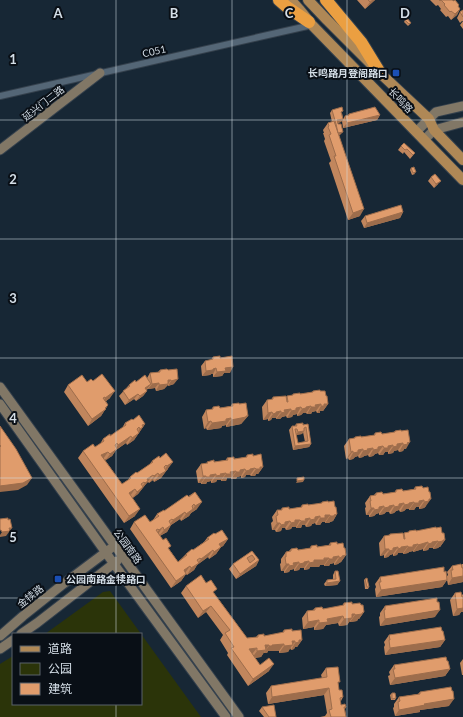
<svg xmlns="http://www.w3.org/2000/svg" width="463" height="717" viewBox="0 0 463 717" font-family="Lato,'Noto Sans SC',sans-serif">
  <rect width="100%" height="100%" fill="#172735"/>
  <path fill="#2b3409" d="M110,591L201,717H0V664L13,656V704H141V634H45L103,592Z"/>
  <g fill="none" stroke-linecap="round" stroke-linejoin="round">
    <g stroke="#35414d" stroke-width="8">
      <path id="street" d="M0,96L312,25"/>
    </g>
    <g stroke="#35414d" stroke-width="11">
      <path id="secondary" d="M416,132L436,112L463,106
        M424,140L434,130L463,122
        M0,150L100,73
        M0,387L239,717
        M0,404L114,564L226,717
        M21,634L37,623L117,561
        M0,636L23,616L62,585L110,549
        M0,649L13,640"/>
    </g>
    <g stroke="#35414d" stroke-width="12">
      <path id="primary" d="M291,0L299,9L312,25L463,180
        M308,0L327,20L380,73L429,119L434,130L463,160"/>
    </g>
    <g stroke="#35414d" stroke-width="14">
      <path id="highway" d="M279,0L287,7L309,22
        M326,0L361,42L380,73"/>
    </g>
    <use href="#street" stroke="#546676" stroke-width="6"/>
    <use href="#secondary" stroke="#817766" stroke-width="9"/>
    <use href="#primary" stroke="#af8856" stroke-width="10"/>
    <use href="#highway" stroke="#eb9f41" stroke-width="12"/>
  </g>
  <path fill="#c1865d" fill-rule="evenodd" d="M357,0H375L365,9Z
    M430,0H452L460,9L457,15L451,20L448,16L446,17L440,10L441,9L438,5L436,6Z
    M463,10V29L460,25L463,21H462L460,23L457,18L460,12Z
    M405,20L410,24L408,26L404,22Z
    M332,110L342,113L343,119L341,122L338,123L340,135H339L360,216L348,220L329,163L331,161L324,141L325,139L323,133H324L323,130L328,123L332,122L330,113Z
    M349,114L380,115L377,120L343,128L342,121L345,116H347Z
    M401,146L415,153L410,159L404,152L403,154L398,150Z
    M411,168L415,174L412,175L410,170Z
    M431,177L438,184L434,188L428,181Z
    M403,212L400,218L364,228L361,221L365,216Z
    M213,357L220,358L230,373H224L222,376L213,377V374H211L210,375L202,376L201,366L205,361L211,360Z
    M160,370H168L174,384L168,386V385L164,389L156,391L155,388L148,389L146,390L147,391L143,396L136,401L134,399L125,405L119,396L129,385L147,378L150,373L158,372Z
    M93,381L110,398L106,401L108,405L101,416L88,426L64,392L68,385Z
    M313,391H320L326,396L328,404L323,411H320V413H317L316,411L312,412L311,414H307L306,413H303L301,415L297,416V414L293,415L292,417L287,418L286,416L282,417L280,419H276V418H272L271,420L268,421V419L263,420L262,407L267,400H271L273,397L286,398L287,396H292L293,394H300L312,392Z
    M232,404H239L248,416L241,424L226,427V425L222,426L221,428L207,430L206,428L204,429L202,417L206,410L212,409L213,407L220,408L231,406Z
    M133,420L145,424L134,440L127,445L126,443L116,450L112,456L105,460L122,484L128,480L130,477L137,473L149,465L152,461L160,458L166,453L168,469L166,471L161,478L154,482L153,480L149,483L148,482L146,484L138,494L132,498L135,516L124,523L78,458L83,451L95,447L100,444L103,439L110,436L122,428L125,423Z
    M296,424L303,425L308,424L311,444L309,447L293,450L289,430L292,426H295ZM303,432L305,442L298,443L296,435L302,434Z
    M401,430L406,449H404L403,451L399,452L398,450L394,451L393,453L388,454V452H385L383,455H379L378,453L375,454L373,456L369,457L368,455L364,456L363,457L359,458L358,456L355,457L353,459L349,460L348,458L346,459L344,446L349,439L354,438L355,437H361L374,435L375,433L382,434L394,432L395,431Z
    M247,455L253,456L263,467L258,474H256L255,476H251L250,475H246L245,477L241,478V476L237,477L236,479H231V478H227L226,481H221V480H217L216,482L211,483V481L207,482L206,484H201V483H198L196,471L201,464H206L207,462H214L226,460L227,458L234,459L246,457Z
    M422,486L426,506L424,508L419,509V507H416L414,510H409V509H406L404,511L400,512L399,510L396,511L394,513L390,514L389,512H386L384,514L379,515V513L376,514L374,516L369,517V515H366L365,508L366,507L365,503L370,496L374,495L376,493L383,494L395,492L396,490L403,491L414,489L415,487Z
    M195,492L197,509L191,513L189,516L181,521L180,519L171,525L167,532L160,536L178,562L186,554L193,550L204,542L207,538L215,534L228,539L223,546L221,547L216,554L209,559L208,557L197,565L194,570L187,575L185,573L186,574L181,581L171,588L130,529L134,522H150L153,520L157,514L164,511Z
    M322,502H328L335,507L337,514L333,521L330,522L329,523H325V522H322L320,525H316L315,523L312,524L311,526L306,527L305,525H302L301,528H296V527H292L291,529L286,530L285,528H282L281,531L276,532L275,530H272L271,523L273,521L272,517L277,510H281L282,508L289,509L301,507L302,505H308L321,504Z
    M436,528L442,533L445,540L440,547H439L438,548L433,549V548H429L428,550L423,551V549L413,552V551L409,552L408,553L403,554V553H398L397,555L393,556V554L390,555L388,557L384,558V555L380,556L379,543L384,536H388L390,534L403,535L404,533L409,532V531H416Z
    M330,543L337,544L344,548L346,555L341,562L339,563L338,564L334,565V563L330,564L329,566H324V565H320L319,567H310L309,569L304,570V568H300L299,570L294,571V569L290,570L289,572L284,573V571H281L280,564L281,563V559L286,552L289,551L291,549L298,550L310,548L311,546L317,547L329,545Z
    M252,551L259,560L256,566L236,579L229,569L233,564Z
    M462,564H463V582L448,585L447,580L442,587L376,597L375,589L376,587L375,584L380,577L444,572L446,577L448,575L447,572L452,566L462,565Z
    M335,571L340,581L337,585L325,586L324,584L327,580L333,579V575Z
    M365,579L369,587L368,589H365L364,580Z
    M186,586L214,593L247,638L256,637L258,635L264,636L282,633L284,630L292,631L302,640L297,647H295L294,649L291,650L290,648L288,652L279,653V651H268L267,653H264V652L261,657L255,658L260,665L269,671L248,686L227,655L228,653L220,640L223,635L206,612L198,618L181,593Z
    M455,593L462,595L463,594V612H461L459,615L453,616L450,600Z
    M344,603L361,605L364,612L359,619H358L357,621L350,622V621L347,625L339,626L338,623L326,625L323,629L314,630V627L303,629L302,618L307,611L313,610L315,608L323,609L342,606Z
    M385,606L435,617L380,626L379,617L380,616V613Z
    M442,631L445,640L440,647L385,655L384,647L385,645L384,642L389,635Z
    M463,659V675H462L460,663Z
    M447,661L450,669L445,676L390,685L388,676L390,675L389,672L394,665Z
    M326,668L338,684L339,690L343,697L341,701V705L346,707L345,709L346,717H320L325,716L327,713L324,695L268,704L266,693L271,686L322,678L321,675Z
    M420,692L449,706L420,710V712L395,716L393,708L394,707V704L399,697L418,694Z
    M392,693L396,698L395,700H391L390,695Z
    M262,707L276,717H264L259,711Z"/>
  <path fill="#9d6d4c" d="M373,0H375L365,9L370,2Z
    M460,9L457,15L451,20L455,14Z
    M380,115L377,120L343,128L347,123Z
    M343,119L341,122L335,123L337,120Z
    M343,132L340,135L335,137L337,133Z
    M441,181L434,188L436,184Z
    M364,209L360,216L348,220L353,213Z
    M403,212L400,218L364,228L367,223Z
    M233,367L230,373H224L222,376L213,377L217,372L225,368Z
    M216,368L213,374H211L210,375L202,376L206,371Z
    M178,379L174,384L168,386L171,381Z
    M168,380H171L164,389L156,391L159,385Z
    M159,383L155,388L148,389L152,384Z
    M151,384L147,389L141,394L145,388Z
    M115,391L110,398L101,405L105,398Z
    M147,391L143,396L136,401L140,396Z
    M138,394L134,399L125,405L129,400Z
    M321,404L316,411L312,412L311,414H307L311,407L315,405Z
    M324,404H328L323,411H320V413H317L321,406Z
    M108,405L101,416L88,426L92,419Z
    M311,406L306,413H303L301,415L297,416L302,409L306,407Z
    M301,407L297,414L293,415L292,417L287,418L291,411L296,408Z
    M291,409L286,416L282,417L280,419H276L281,413L284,410Z
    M281,411L276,418H272L271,420L268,421L273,414L276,412Z
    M272,412L268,419L263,420L268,413Z
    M248,416L241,424L226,427L231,420Z
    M231,418L226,425L222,426L221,428L207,430L212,423Z
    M211,421L206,428L204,429L208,422Z
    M145,424L134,440L127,445L132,438L136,435L142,425Z
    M304,431L302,434L295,435L298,432Z
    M131,436L126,443L116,450L112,456L105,461L110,454L114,451L118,445Z
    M410,442L406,449H404L403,451L399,452L403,445L407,443Z
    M403,443L398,450L394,451L393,453L388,454L393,447L397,444Z
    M311,444L309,447L293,450L295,446Z
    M393,445L388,452H385L383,455H379L384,448L388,446Z
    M383,446L378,453L375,454L373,456L369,457L373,450L378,447Z
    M373,448L368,455L364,456L363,457L359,458L363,451L367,449Z
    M363,449L358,456L355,457L353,459L349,460L353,453L358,450Z
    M353,451L348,458L346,459L351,452Z
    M108,452L103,459L101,455Z
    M173,462L161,478L154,482L159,475L163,473L167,466Z
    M260,467H263L258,474H256L255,476H251L256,469Z
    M255,468L250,475H246L245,477L241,478L246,471L250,469Z
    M245,469L241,476L237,477L236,479H231L236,472L240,470Z
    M236,471L231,478H227L226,481H221L226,474L230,472Z
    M158,473L153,480L149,483L154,476Z
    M226,473L221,480H217L216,482L211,483L216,476L220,474Z
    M216,474L211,481L207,482L206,484H201L206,477L210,475Z
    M153,475L138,494L132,499L137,492L141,489L147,479Z
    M203,476H206L201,483H198Z
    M32,478L27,485L18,490L0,492V486Z
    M304,480L303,482L296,483L297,481Z
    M135,489L130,496L129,493Z
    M429,499H431L426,506L424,508L419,509L424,502Z
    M424,500L419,507H416L414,510H409L414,503L419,501Z
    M202,502L197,509L191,513L189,516L181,521L186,514L193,509L195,506Z
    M414,502L409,509H406L404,511L400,512L404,505L409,503Z
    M404,503L399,510L396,511L394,513L390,514L394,507L399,504Z
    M394,505L389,512H386L384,514L379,515L384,508L389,506Z
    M384,506L379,513L376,514L374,516L369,517L374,510L379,507Z
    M371,508H374L369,515H366Z
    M140,509L135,516L124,523L129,516Z
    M185,512L180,519L171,525L167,532L159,536L164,530L168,527L173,520Z
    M337,514L333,521L330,522L329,523H325L330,516Z
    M325,515H330L325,522H322L320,525H316L320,518Z
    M320,516L315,523L312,524L311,526L306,527L310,520L315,517Z
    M310,518L305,525H302L301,528H296L301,521L305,519Z
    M295,520H300L296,527H292L291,529L286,530L291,523Z
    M290,521L285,528H282L281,531L276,532L281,525L285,522Z
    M277,523H280L275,530H272Z
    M163,527L158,534L154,537L159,530Z
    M9,528H12L6,536L0,537V535L2,532Z
    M228,539L223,546L221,547L216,554L209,559L219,544Z
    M443,540H445L440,547H439L438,548L433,549L438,542Z
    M438,541L433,548H429L428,550L423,551L428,544L432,542Z
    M428,542L423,549L413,552L418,545Z
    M418,544L413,551L409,552L408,553L403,554L408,547L413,545Z
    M408,546L403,553H398L397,555L393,556L398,549L401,547Z
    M398,547L393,554L390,555L388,557L384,558L389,551L393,548Z
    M385,549H389L384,555L380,556Z
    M213,550L208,557L197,565L194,570L187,575L191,568L197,564L201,559Z
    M346,555L341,562L339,563L338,564L334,565L339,558L342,556Z
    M339,556L334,563L330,564L329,566H324L329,559L333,557Z
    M329,558L324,565H320L319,567H310L309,569L304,570L309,563L314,560Z
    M259,560L256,566L236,579L240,574Z
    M309,561L304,568H300L299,570L294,571L299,564L304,562Z
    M299,562L294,569L290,570L289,572L284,573L289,566L293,563Z
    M286,564H289L284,571H281Z
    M190,566L185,573L184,570Z
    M186,574L181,581L171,588L176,581Z
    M463,576V582L448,585L452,578Z
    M447,580L442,587L376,597L381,590Z
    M340,581L337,585L325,586L327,583Z
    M211,606L206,612L198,618L203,611Z
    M463,607V612H461L459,615L453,616L457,609Z
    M440,610L435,617L380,626L385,619Z
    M364,612L359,619H358L357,621L350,622L355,615Z
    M352,614H355L347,625L339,626L344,619Z
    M343,616L338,623L326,625L323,629L314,630L319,623L327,619Z
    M319,620L314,627L303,629L308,622Z
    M299,640H302L297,647H295L294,649L291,650L295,643Z
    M445,640L440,647L385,655L390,648Z
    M292,641H295L288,652L279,653L284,646Z
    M284,644L279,651H268L267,653H264L269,646L272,645Z
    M265,645H269L261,657L252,658L257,651Z
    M257,648L252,654L249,649Z
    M274,664L269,671L248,686L253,679Z
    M450,669L445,676L390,685L395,678Z
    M329,688L324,695L268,704L272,697Z
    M454,699L449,706L420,710V712L395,716L399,710L424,704Z"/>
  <path fill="#e09c6c" stroke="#9d6d4c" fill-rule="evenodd" d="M368,0H373L370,2Z
    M439,0H452L454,1L455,0L459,5L458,6L460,9L455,14L451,11L450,12L444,5L445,4L441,0L440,1Z
    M463,10V17L460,12Z
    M407,18L411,23L409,24L405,20Z
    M342,107L343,111L341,112L343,119L337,120L338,124H341L343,132L338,133L336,124L332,110Z
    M375,107L380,115L347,123L345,116L349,115V114Z
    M334,121L364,209L353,213L334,156H336L329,135L331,134L328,127L329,126L328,123Z
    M404,143L415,153L413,155L407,149L405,150L401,146Z
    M414,167L416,172L413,173L411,168Z
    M435,174L441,181L436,184L431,177Z
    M401,205L403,212L367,223L365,216Z
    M220,356V358L232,356L233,367L225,368L226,371L217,372L216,368L213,369V370L206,371L205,361L213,359V357Z
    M167,369L168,370L177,369L178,379L171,381V380H168V384L159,385V383L152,384L150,373L160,372V370Z
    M102,374L115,391L105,398V397L103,398L108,405L105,408L106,409L92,419L68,385L82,375L87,382L91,379L93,381Z
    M145,375L151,384L145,388L147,391L140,396L138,394L129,400L123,391L130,386L129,385L135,380L136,382Z
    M320,390V391H325L326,396H327L328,404H324V406H321V404L315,405L316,407H311V406L306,407V408L302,409L301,407L296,408V410L291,411V409L284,410L285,412L281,413V411L276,412V413L273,414L272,412L268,413L267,400L273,399V397L286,396L287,402H288L287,396L293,395V394L300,393V394L313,392V391Z
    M239,403V404L246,403L248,416H246V417L231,420V418L226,419V421L212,423L211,421L208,422L206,410L213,409V407L219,406L220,408L233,406L232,404Z
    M139,415L145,424L142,425L143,427L140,429L139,427L137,429L139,433L132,438L131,436L118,445L117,443L115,445L117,449L110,454L108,452L101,455L122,484L131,478L130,477L136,472L137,473L153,462L152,461L159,456L160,458L166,453L173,462L167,466L166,465L164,467L166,471L159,475L158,473L154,476L153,475L147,479L148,481L145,483L144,482L141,484L143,487L137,492L135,489L129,493L140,509L129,516L83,451L93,444L95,447L104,441L103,439L110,434V436L126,425L125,423L132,419L133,420Z
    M303,423V425L308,424L311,444L295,446L292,426H297L296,424ZM306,427L308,441L298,443L295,429H297L298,432L304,431V428Z
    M0,426L16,449L32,478L23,483L0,486V447L1,446L0,445Z
    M401,430V431L408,430L410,442L407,443L408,444L403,445V443L397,444V446L393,447V445L388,446V448H384L383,446L378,447V449L373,450V448L367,449L368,450L363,451V449L358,450V452L353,453V451L351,452L349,439L355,438V437L361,436V437L375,435V433L381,432L382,434L395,432V431Z
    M253,454V456L261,454L263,467H260V469H256L255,468L250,469V470L246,471L245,469L240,470V472H236V471L230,472L231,474H226V473L220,474L221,475L216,476V474L210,475V477H206V476H203L201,464L208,463L207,462L214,460V462L228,460L227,458L234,457V459L247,457V455Z
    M304,477V480L297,481V478Z
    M422,486L423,488L428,487L429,492H430L431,499H429V501L424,502V500L419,501V503H414V502L409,503V504L404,505V503L399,504V506L394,507V505L389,506V507L384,508V506L379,507V509L374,510V508H371L370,501H371L370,496L376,495V493L382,492L383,494L396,492V490L402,489L403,491L416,489L415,487Z
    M195,492L202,502L195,506L194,504L192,506L193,509L186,514L185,512L173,520L172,519L169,521L171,525L164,530L163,527L159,530L158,529L156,530L163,540L166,538L171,546L168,548L178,562L187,555L186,554L192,549L193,550L209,539L207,538L214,533L215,534L222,530L228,539L219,544L221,547L214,552L213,550L201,559L200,558L197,560L199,563L191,568L190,566L184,570L186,574L176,581L134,522L145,515L150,522L159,516L157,514L164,510V511L187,495L189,497Z
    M328,501V502L334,501L335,507H336L337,514L334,515V516H330V515H325V518H320V516L315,517V519L310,520V518L305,519L306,521H301L300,520H295V522L291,523L290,521L285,522V524L281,525L280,523H277L276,516L278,515L277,510H282V508L289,507V509L302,507V505L308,504V505L322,503V502Z
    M8,518V520L10,519L12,528H9L10,531L2,532L1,530H0V519Z
    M436,527V528L441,527L442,533H444L445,540H443V541L438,542V541L432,542V543L428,544V542L418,545V544L413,545V547H408V546L401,547V548L398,549V547L393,548V550L389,551V549H385L384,536L390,535V534L403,533L404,539H405L404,533L409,532V531L416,530V531Z
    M337,542V544L343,543L344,548H345L346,555L342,556V557L339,558V556L333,557V559H329V558H324V560H314V562L309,563V561L304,562V563L299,564V562L293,563L294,565L289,566V564H286L285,557H286V552L291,551V549L297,548L298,550L311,548V546L317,545V547L331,545L330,543Z
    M252,551L259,560L240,574L233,564ZM252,555L255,559L250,563L247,558Z
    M461,564L462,568H463V576L452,578L451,570H453L452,566Z
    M444,567V572L446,571L447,580L381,590L379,582H381L380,577Z
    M335,571H338L340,581L327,583V580L336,579Z
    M201,575L206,583L211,580L217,589L213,592L247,638L258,637V635L264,634V636L284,632V630L292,629V631L301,630L302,640H299V642L295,643V641H292L293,645L284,646V644L272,645V646H269V645H265L266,650L257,651V648L249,649L260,665L269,658L274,664L253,679L231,648L234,647L225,633L230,630L211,606L203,611L186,586Z
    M367,578L369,587H367L365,579Z
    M461,592L462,597H463V608L457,609L455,593Z
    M437,598V602H439L440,610L385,619L384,610H385V606Z
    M352,602V604L360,603L361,605H363L364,612L362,613V614L355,615V614H352V618L344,619L343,616L327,619L328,622L319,623V620L308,622L307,611L315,610V608L322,607L323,609L344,605V603Z
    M441,627L442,631H443L445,640L390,648L389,640H390L389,635Z
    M446,657L447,661H448L450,669L395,678L393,669H395L394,665Z
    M338,667L340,682H338L339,690H342L343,697L340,698L341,705L345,704L346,707H344L346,717H331L329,710L332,709L329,688L272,697L271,686L327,677L326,668Z
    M451,687L452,691H453L454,699L424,704L425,705L399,710L398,702L400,701L399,697L420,694V692Z
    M392,693H395L396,698L392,699Z
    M274,705L276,717H269L262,707Z"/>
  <path fill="none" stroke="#d4dee7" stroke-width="1" stroke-opacity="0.55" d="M116,0V634M232,0V717M347,0V717M0,120H463M0,239H463M0,358H463M0,478H463M0,598H463M116,704V717"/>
  <g fill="#1a4fb4" stroke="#090f16" stroke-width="1.5">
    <rect x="392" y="69" width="8" height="8" rx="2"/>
    <rect x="54" y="575" width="8" height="8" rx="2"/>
  </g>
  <g text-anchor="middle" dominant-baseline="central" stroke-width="4" stroke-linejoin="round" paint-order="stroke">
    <g font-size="10" fill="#d4dee7" stroke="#090f16">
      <text transform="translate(154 51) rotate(-13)">C051</text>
      <text transform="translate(401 100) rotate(46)">长鸣路</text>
      <text transform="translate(43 103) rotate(-38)">延兴门二路</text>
      <text transform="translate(128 546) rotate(54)">公园南路</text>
      <text transform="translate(30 596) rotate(-38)">金犊路</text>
    </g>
    <g font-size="10" font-weight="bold" fill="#d4dee7" stroke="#090f16" text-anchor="end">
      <text x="388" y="73">长鸣路月登阁路口</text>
      <text x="66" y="579" text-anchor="start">公园南路金犊路口</text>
    </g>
  </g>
  <g font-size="13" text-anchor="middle" font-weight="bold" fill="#d4dee7" stroke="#090f16" stroke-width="4" stroke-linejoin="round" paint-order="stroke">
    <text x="58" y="18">A</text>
    <text x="174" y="18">B</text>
    <text x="289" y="18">C</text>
    <text x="405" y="18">D</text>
    <text x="13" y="64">1</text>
    <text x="13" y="184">2</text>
    <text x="13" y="303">3</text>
    <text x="13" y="423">4</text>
    <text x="13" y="542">5</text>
  </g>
  <rect x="12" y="633" width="130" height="72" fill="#090f16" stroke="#5a626a"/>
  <rect x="20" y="646" width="20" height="6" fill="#af8856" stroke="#5a626a"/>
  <text x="48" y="653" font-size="12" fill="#d4dee7">道路</text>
  <rect x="20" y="663" width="20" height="12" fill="#2b3409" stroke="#5a626a"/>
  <text x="48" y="673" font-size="12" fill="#d4dee7">公园</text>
  <rect x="20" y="683" width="20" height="12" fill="#e09c6c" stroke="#5a626a"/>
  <text x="48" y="693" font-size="12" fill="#d4dee7">建筑</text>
</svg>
